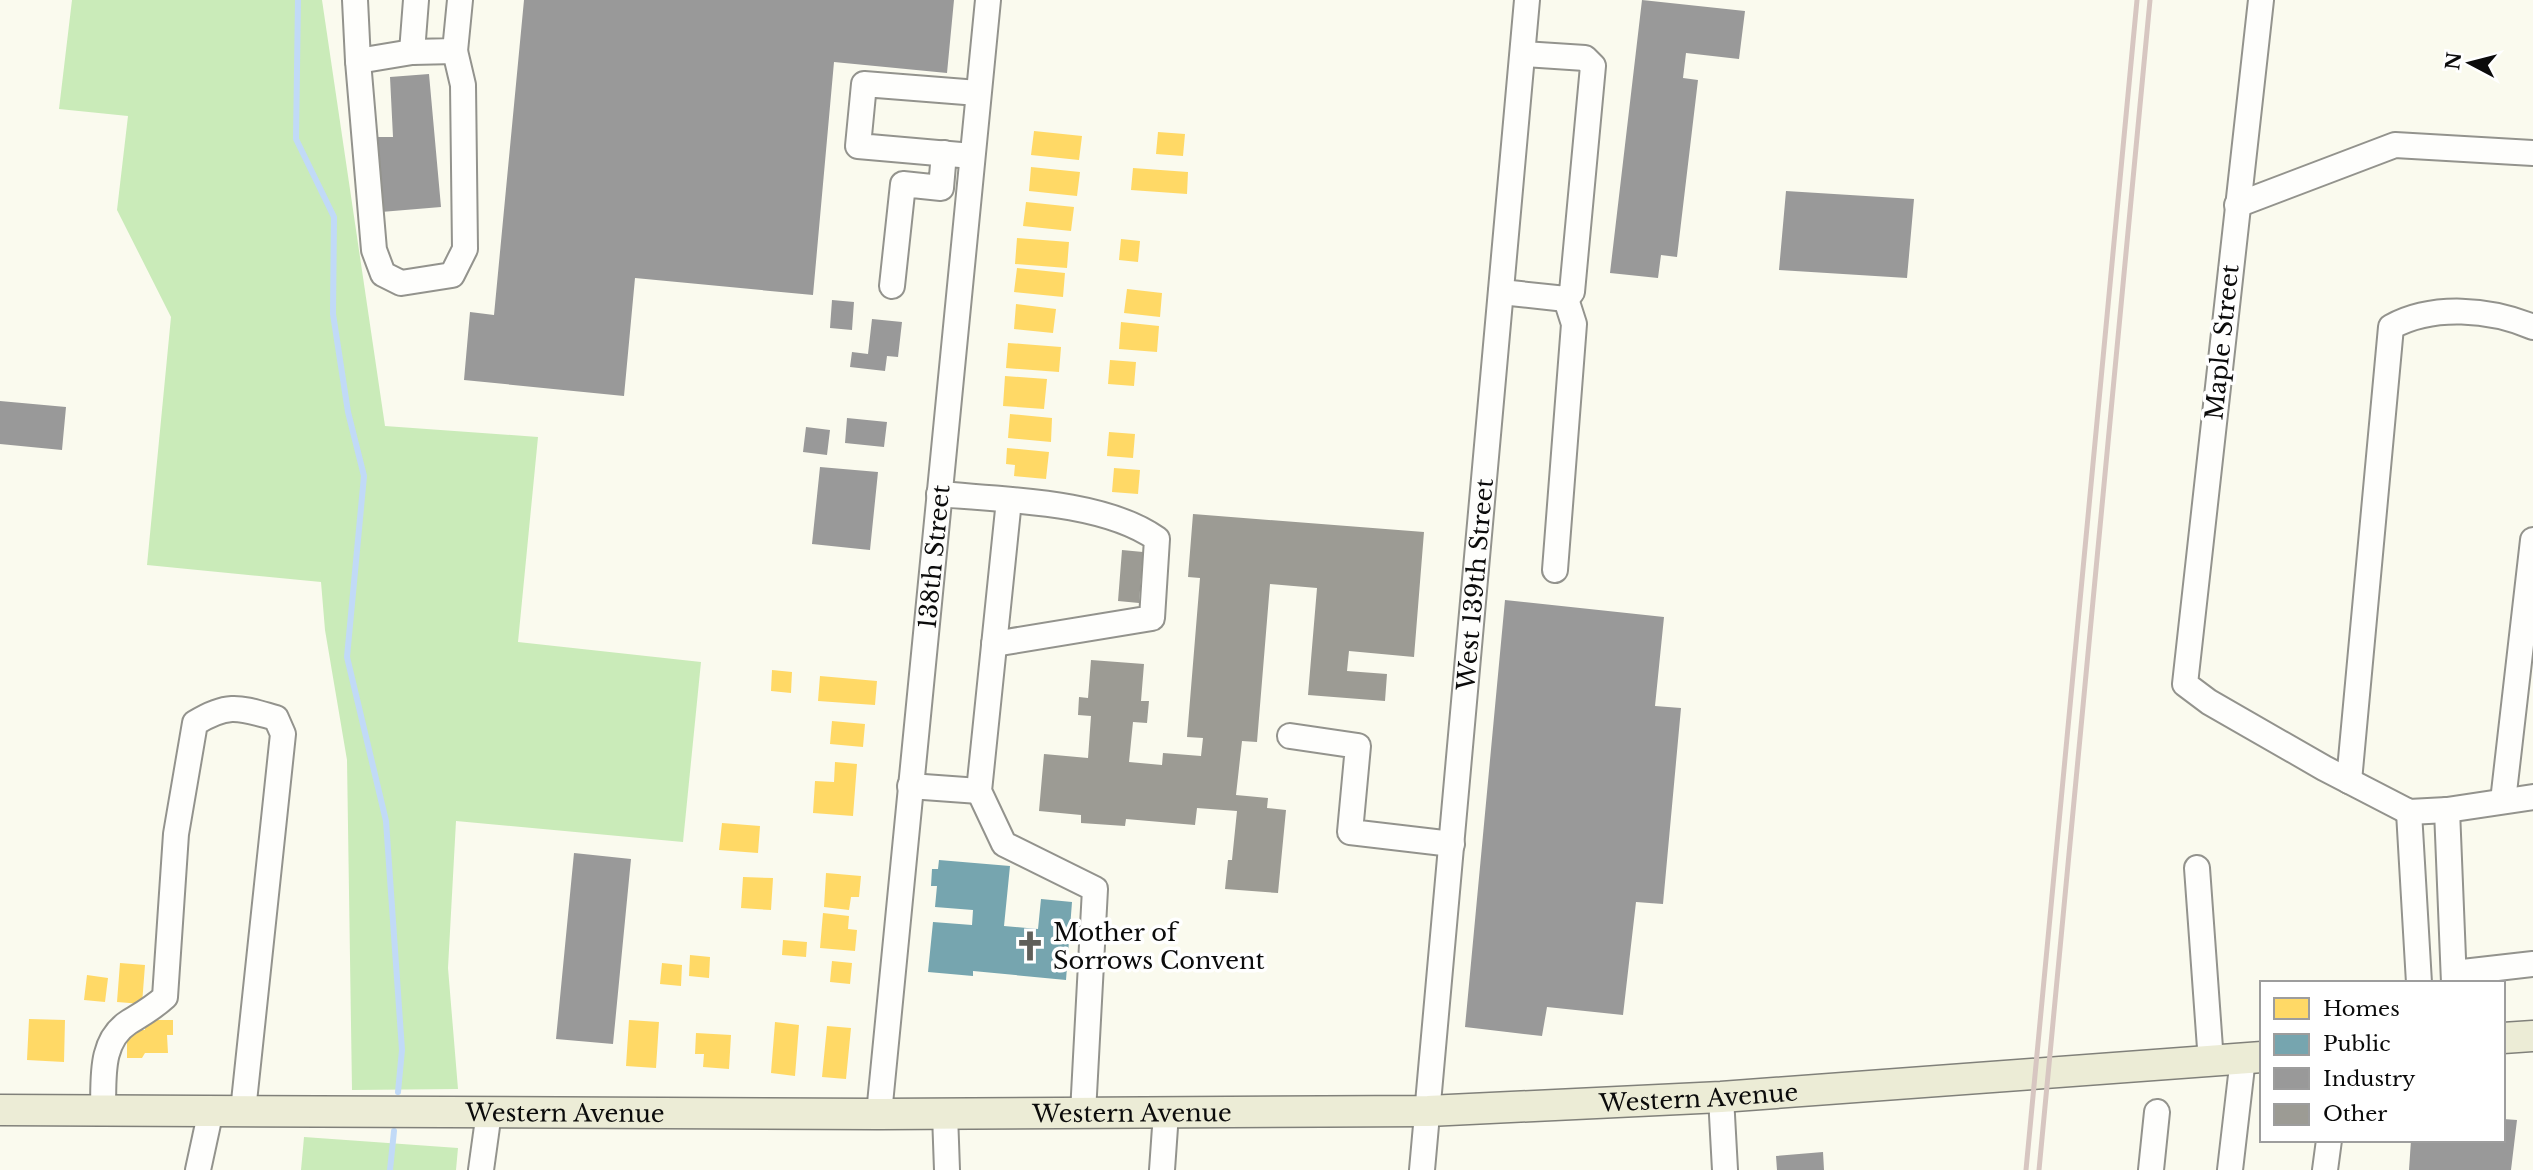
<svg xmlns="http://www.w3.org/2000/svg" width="2533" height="1170" viewBox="0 0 2533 1170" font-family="'Libre Baskerville',serif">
  <rect width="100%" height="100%" fill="#fafaee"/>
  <path fill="#caebb9" d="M72,0H322L385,426L538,437L518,642L701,662L683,842L456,821L448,968L458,1089L352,1090L347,760L325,630L321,582L147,565L171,317L117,210L128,116L59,109Z
    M304,1137L458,1148L456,1170H301Z"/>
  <path fill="#ffd966" d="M1034,131L1082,136L1079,160L1031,155Z
    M1158,132L1185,134L1183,156L1156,154Z
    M1031,167L1080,172L1077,196L1029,191Z
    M1133,168L1188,172L1187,194L1131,190Z
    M1026,202L1074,207L1071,231L1023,226Z
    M1017,238L1069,242L1067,268L1015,264Z
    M1121,239L1140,241L1138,262L1119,260Z
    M1017,268L1065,273L1063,297L1014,292Z
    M1127,289L1162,293L1160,317L1124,313Z
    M1016,304L1056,309L1053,333L1014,329Z
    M1121,322L1159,326L1157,352L1119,349Z
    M1008,343L1061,347L1059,372L1006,368Z
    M1110,360L1136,362L1134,386L1108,384Z
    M1005,376L1047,379L1044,409L1003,406Z
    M1010,414L1052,418L1051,442L1008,438Z
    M1109,432L1135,434L1133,458L1107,456Z
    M1007,448L1049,452L1046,479L1014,476L1015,465L1006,464Z
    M1114,468L1140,470L1138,494L1112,492Z
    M772,670L792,672L791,693L771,691Z
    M820,676L877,681L875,705L818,701Z
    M832,721L865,724L863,747L830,744Z
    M835,762L857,764L853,816L813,813L815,781L834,782Z
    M722,823L760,826L758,853L719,850Z
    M826,873L861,876L859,897H851L849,910L824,907Z
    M743,877L773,878L771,910L741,908Z
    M823,913L849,916L848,929L857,930L855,951L820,948Z
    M783,940L807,942L806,957L782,955Z
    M690,955L710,957L709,978L689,976Z
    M832,961L852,963L850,984L830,982Z
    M120,963L145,965L142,1004L117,1002Z
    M662,963L682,965L681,986L660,984Z
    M87,975L108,978L105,1002L84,1000Z
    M29,1019L65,1020L64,1062L27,1060Z
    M145,1020H173V1035H167L168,1053H145L142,1058H127V1036L132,1030H145Z
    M629,1020L659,1022L656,1068L626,1066Z
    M775,1022L799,1025L795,1076L771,1073Z
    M827,1026L851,1028L846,1079L822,1077Z
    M696,1033L731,1035L729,1069L703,1067L704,1054H695Z"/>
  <path fill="#76a5af" d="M939,860L1010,866L1004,926L1038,929L1041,899L1072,902L1066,980L973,971V976L928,972L933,922L972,925L973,910L935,907L937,886H931L932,869H938Z"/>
  <path fill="#999" d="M524,0H954L947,73L834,62L813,295L635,278L624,396L464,380L470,312L494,315Z
    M1642,0L1745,11L1739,59L1686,53L1683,78L1698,80L1677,257L1661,255L1658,278L1610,273Z
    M429,74L441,207L381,212L375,137H393L390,77Z
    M1786,191L1914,199L1907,278L1779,270Z
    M832,300L854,302L852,330L830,328Z
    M872,319L902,322L898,357L887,356L885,371L850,367L852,352L868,354Z
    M0,401L66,407L62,450L0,444Z
    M847,418L887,422L884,447L845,443Z
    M806,427L830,430L827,455L803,452Z
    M820,467L878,472L870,550L812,544Z
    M1505,600L1664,617L1655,706L1681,708L1663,904L1636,902L1623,1015L1547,1007L1542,1036L1465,1027Z
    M574,853L631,859L613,1044L556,1039Z
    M2503,1119L2517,1120L2511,1170H2409L2411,1140H2503Z
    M1823,1152L1824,1170H1777L1776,1156Z"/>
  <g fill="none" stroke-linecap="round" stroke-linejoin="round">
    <path stroke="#c1daf7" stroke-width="6" d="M298,0L296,139L334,217L333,314L348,412L364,476L347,657L386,821L402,1050L398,1092
      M390,1170L394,1131"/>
  </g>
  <path fill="#9c9b94" d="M1193,514L1424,532L1414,657L1349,651L1347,671L1387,674L1385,701L1308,695L1317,588L1270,584L1257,742L1242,741L1236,795L1268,798L1267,808L1286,810L1278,893L1225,889L1228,860H1232L1237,811L1197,808L1195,825L1126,819L1125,826L1081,823V815L1039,811L1044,754L1088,758L1091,716L1078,715L1079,697L1088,698L1091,660L1144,664L1141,701H1149L1147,723L1133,722L1129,762L1162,765L1163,753L1201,756L1203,738L1187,737L1200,578L1188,577Z
    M1122,550L1143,552L1139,603L1118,601Z"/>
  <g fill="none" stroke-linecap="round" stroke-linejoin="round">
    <g stroke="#93938d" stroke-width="28">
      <g id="minor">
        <path d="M355,0L358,61L412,52L455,51L460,0"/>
        <path d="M2261,0L2185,684L2209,702L2324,768L2409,812L2447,810L2533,797"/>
        <path d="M412,52L416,0"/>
        <path d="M358,61L374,250L383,274L401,283L452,275L465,249L463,85L455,51"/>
        <path d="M972,156L858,146L864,84L978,93"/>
        <path d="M2237,205L2395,145L2533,153"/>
        <path d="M892,286L903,184L941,188L944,153"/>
        <path d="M1501,292L1566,299L1572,292L1593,66L1585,58L1523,54"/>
        <path d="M939,494C1004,500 1104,501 1157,539L1152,618L994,644"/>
        <path d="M1009,500L979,791L1004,844L1095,889L1083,1113"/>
        <path d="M1555,570L1574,324L1566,299"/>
        <path d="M1290,736L1358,746L1350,832L1452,844"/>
        <path d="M2349,781L2391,327C2433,304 2490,309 2533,327"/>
        <path d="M910,786L979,791"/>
        <path d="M2503,801L2533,540"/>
        <path d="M2447,810L2454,983"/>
        <path d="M2409,812L2419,983"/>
        <path d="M2197,868L2211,1062"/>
        <path d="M2454,973L2533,964"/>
        <path d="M1721,1097L1725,1170"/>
        <path d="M103,1110C104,1080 99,1041 129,1022C142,1014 153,1008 165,997L176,834L195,723C229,702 240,708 276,718L283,734L243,1111"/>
        <path id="s1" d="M879,1114L988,0"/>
        <path d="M945,1114L947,1170"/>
        <path d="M198,1170L211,1110"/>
        <path d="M481,1170L489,1112"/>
        <path d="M1162,1170L1166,1113"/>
        <path id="s2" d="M1422,1170L1527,0"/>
        <path d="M2151,1170L2157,1112"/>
        <path d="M2230,1170L2243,1058"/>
        <path d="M2325,1170L2329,1140"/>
      </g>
    </g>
    <g stroke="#80807a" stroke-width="33">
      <g id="major">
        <path d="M2503,1038L2533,1036"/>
        <path id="s3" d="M0,1110L879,1114L1428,1111L1721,1097L2262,1057"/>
      </g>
    </g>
    <use href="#minor" stroke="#fefefc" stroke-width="24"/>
    <use href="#major" stroke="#ececd6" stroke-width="30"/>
    <path stroke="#d7c6c1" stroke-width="5" d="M2026,1170L2137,0
      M2039,1170L2150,0"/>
  </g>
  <defs>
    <g id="church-bare" transform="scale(2.415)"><path d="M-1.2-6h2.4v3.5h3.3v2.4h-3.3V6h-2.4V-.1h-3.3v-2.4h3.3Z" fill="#5f5f5a" stroke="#fff" stroke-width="2.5" paint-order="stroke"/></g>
  </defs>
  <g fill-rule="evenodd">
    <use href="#church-bare" x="1030" y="946"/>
  </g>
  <g text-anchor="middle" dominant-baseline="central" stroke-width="7" stroke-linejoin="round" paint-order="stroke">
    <g font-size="24" fill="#0b0b0b" stroke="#fff">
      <text transform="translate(2222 342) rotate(-84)">Maple Street</text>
      <text stroke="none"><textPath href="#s1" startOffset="560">138th Street</textPath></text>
      <text stroke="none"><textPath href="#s2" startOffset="588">West 139th Street</textPath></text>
      <text stroke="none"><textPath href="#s3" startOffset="1699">Western Avenue</textPath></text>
      <text stroke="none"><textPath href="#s3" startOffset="565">Western Avenue</textPath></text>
      <text stroke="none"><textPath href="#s3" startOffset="1132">Western Avenue</textPath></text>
    </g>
    <g font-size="24" fill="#0b0b0b" stroke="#fff" text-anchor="start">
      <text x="1053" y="932">Mother of<tspan x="1053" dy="28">Sorrows Convent</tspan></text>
    </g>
  </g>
  <rect x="2260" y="981" width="245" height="161" fill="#ffffff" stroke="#9d9d9d" stroke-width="2"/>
  <rect x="2274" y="998" width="35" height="21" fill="#ffd966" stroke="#9d9d9d" stroke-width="2"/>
  <text x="2323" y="1016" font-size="21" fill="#0b0b0b">Homes</text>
  <rect x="2274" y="1034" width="35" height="21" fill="#76a5af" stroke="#9d9d9d" stroke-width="2"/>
  <text x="2323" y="1051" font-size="21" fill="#0b0b0b">Public</text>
  <rect x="2274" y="1068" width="35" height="21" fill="#999999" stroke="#9d9d9d" stroke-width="2"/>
  <text x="2323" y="1086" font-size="21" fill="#0b0b0b">Industry</text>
  <rect x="2274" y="1104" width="35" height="21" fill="#9c9b94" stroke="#9d9d9d" stroke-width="2"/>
  <text x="2323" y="1121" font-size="21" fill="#0b0b0b">Other</text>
  <g transform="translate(2470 63) rotate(277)" stroke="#ffffff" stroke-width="5" paint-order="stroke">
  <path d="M0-5L12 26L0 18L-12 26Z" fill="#0b0b0b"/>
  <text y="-10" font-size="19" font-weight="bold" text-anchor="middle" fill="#0b0b0b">N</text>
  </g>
</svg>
